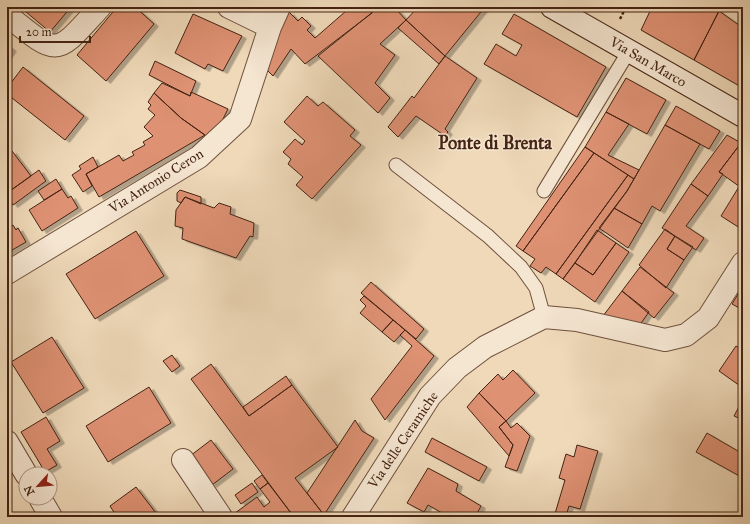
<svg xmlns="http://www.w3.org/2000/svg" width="750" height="524" viewBox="0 0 750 524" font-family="'IM FELL Great Primer',serif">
  <defs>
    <filter id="shadow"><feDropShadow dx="4.5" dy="2.5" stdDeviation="0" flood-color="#0004"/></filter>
  </defs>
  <rect width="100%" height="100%" fill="#efd9b9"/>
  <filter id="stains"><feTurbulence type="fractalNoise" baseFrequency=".005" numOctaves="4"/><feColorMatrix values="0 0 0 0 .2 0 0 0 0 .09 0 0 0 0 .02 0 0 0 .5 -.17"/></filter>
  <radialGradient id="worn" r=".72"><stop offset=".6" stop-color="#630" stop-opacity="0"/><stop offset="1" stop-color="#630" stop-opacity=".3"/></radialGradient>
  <path fill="#de9173" stroke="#442313" filter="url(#shadow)" d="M20,7H71L50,32Z
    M117,7H135L154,24L106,81L77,55Z
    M342,7H366L372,13L305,64L291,49L273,76L262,65L289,12L298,21L302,17L311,26L307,30L315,38L346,11Z
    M379,7H394L406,20L380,44L395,55L375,83L390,98L378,113L318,56Z
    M418,7H485L445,56L406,20Z
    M652,7H715L719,11L694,60L641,30Z
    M719,11L743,28V88L694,60Z
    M193,14L242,36L223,71L208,64L205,69L175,53Z
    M514,14L606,67L577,117L484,64L496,44L516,56L522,45L502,34Z
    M406,20L445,56L439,64L398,28Z
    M7,45L12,49L7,56Z
    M445,56L477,78L445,129L448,132L445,136L416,116L398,137L388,127L412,96L414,98Z
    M155,61L196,81L190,96L149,75Z
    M23,67L84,116L65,140L7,94V88Z
    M626,78L666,100L647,134L606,112Z
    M162,83L190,96L191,92L228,109L220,125L209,138L181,118L154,93Z
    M154,93L181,118L205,135L99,197L86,174L119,155L123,161L134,155L132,152L145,145L143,142L153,136L144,127L155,115L148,109L151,105L148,102Z
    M307,96L318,106L323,102L355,130L350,136L361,145L312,199L296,185L303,177L288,164L291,159L283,152L295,139L302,145L305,141L284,122Z
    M676,106L720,131L709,149L665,125Z
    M606,112L629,124L608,155L639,170L634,179L585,147Z
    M665,125L700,144L660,211L652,206L642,224L614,208L627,191Z
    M727,135L741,143L719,172L723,174L708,196L691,184Z
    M741,143L743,144V189L719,172Z
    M585,147L594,153L523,251L516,246Z
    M12,151L31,176L7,193V155Z
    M594,153L628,175L556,274L546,267L541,273L530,266L535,259L523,251Z
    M93,157L98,167L86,174L92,186L83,192L72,175L81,169L79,166Z
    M39,170L46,181L13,205L7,196V193Z
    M628,175L634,179L627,191L563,279L556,274Z
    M56,179L62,189L44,200L38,191Z
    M691,184L708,196L686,226L704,238L696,250L662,228Z
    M740,185L743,189V230L721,216Z
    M62,189L68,198L71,196L78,208L42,231L29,210Z
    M180,190L201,197V204L185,197L181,203L177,201V193Z
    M185,197L214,208L219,203L231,207L230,214L254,223L253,237L250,236L236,258L182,239L183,228L175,226L176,210Z
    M614,208L642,224L628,248L599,228Z
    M13,225L16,230L18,228L26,242L7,253V228Z
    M665,229L675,236L667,249L684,260L666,288L639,265Z
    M597,230L616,243L593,275L575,263Z
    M136,231L164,276L95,319L66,274Z
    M675,236L693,247L684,260L667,249Z
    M616,243L629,252L595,302L563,279L575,263L593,275Z
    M640,267L674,293L654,318L622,291Z
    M371,282L424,329L416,339L361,293Z
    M743,286V310L732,304Z
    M622,291L649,312L639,326L603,316Z
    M364,296L393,320L382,332L360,313L366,306L360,300Z
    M393,320L405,330L394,342L382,332Z
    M405,330L434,356L385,420L371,399L412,346L400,335Z
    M52,337L84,388L43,413L11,362Z
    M736,346L743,350V388L719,371Z
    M172,355L180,366L172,372L163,361Z
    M211,364L249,416L292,385L338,447L295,478L324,515L323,517H294L191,379Z
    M513,370L535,393L506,421L479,393L498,374L503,380Z
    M286,376L292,385L249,416L243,407Z
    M149,387L171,423L108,462L86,426Z
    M479,393L506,421L499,427L513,445L509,456L467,407Z
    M743,399V420L734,416Z
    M46,417L60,441L47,449L57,465L45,472L21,432Z
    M355,420L362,431L374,438L324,515L307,493Z
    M506,421L511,428L517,423L530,436L517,471L505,467L513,445L499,427Z
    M707,433L743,454V478L696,452Z
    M432,438L487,467L479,481L425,452Z
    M211,440L233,469L212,485L190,456Z
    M577,445L598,451L580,509L569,506L566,516L571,517H554L565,480L559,478L566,454L574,457Z
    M428,468L458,484L456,491L481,506L475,517H449L428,505L424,512L407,503Z
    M262,475L268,483L260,489L254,481Z
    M252,483L258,492L241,504L235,495Z
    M268,483L294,517H232L231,516L257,497L264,507L270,502L260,489Z
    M136,487L159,517H117L110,506Z
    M7,509L12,517H7Z
    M401,513L407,517H399Z"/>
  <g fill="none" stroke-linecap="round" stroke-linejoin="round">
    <g stroke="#6f503c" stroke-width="15">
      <path id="lane" d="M396,165L488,236L521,267L536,288L544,317
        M544,191L629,51"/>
    </g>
    <g stroke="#6f503c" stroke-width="24">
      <path id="street" d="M229,7L270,27
        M7,15C60,58 55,56 100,7
        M7,273L199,157L240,119L270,27L279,7
        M7,442L26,474
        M183,460L221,517
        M40,498L51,517
        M353,517L430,396L457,368L485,347L544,317L577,320L665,340L686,335L708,318L743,263"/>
    </g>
    <g stroke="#442313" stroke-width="24">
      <path id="secondary" d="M552,7L743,116"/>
    </g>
    <path stroke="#442313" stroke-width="2.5" stroke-dasharray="3 2" stroke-linecap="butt" d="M620,19L626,7"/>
    <use href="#lane" stroke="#f5e6d2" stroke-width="13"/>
    <use href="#street" stroke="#f5e6d2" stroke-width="22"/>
    <use href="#secondary" stroke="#f5e6d2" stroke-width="22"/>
  </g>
  <g text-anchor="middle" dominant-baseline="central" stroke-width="3" stroke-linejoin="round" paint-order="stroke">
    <g font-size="14" fill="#442313" stroke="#f5e6d2">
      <text transform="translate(648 62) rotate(30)">Via San Marco</text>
      <text transform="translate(156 181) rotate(-32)">Via Antonio Ceron</text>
      <text transform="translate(403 440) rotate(-56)">Via delle Ceramiche</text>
    </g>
    <g font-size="18" font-weight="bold" fill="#442313" stroke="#f5e6d2">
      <text x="495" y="143">Ponte di Brenta</text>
    </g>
  </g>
  <rect width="750" height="524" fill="none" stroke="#efd9b9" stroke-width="24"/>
  <rect x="8" y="8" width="734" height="508" fill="none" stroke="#442313" stroke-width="2"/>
  <rect x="12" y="12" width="726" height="500" fill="none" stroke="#442313"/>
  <g transform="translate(38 486) rotate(243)"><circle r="19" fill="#f5e6d2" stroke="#ae9886"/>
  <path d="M0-3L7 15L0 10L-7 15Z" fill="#8f2418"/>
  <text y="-6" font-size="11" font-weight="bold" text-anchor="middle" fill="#442313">N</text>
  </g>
  <path d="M20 36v6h70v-6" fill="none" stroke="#442313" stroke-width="2"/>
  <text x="26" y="36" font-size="12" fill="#442313" stroke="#f5e6d2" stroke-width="3" paint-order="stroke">20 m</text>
  <rect width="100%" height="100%" filter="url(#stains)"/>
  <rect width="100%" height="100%" fill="url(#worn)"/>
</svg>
